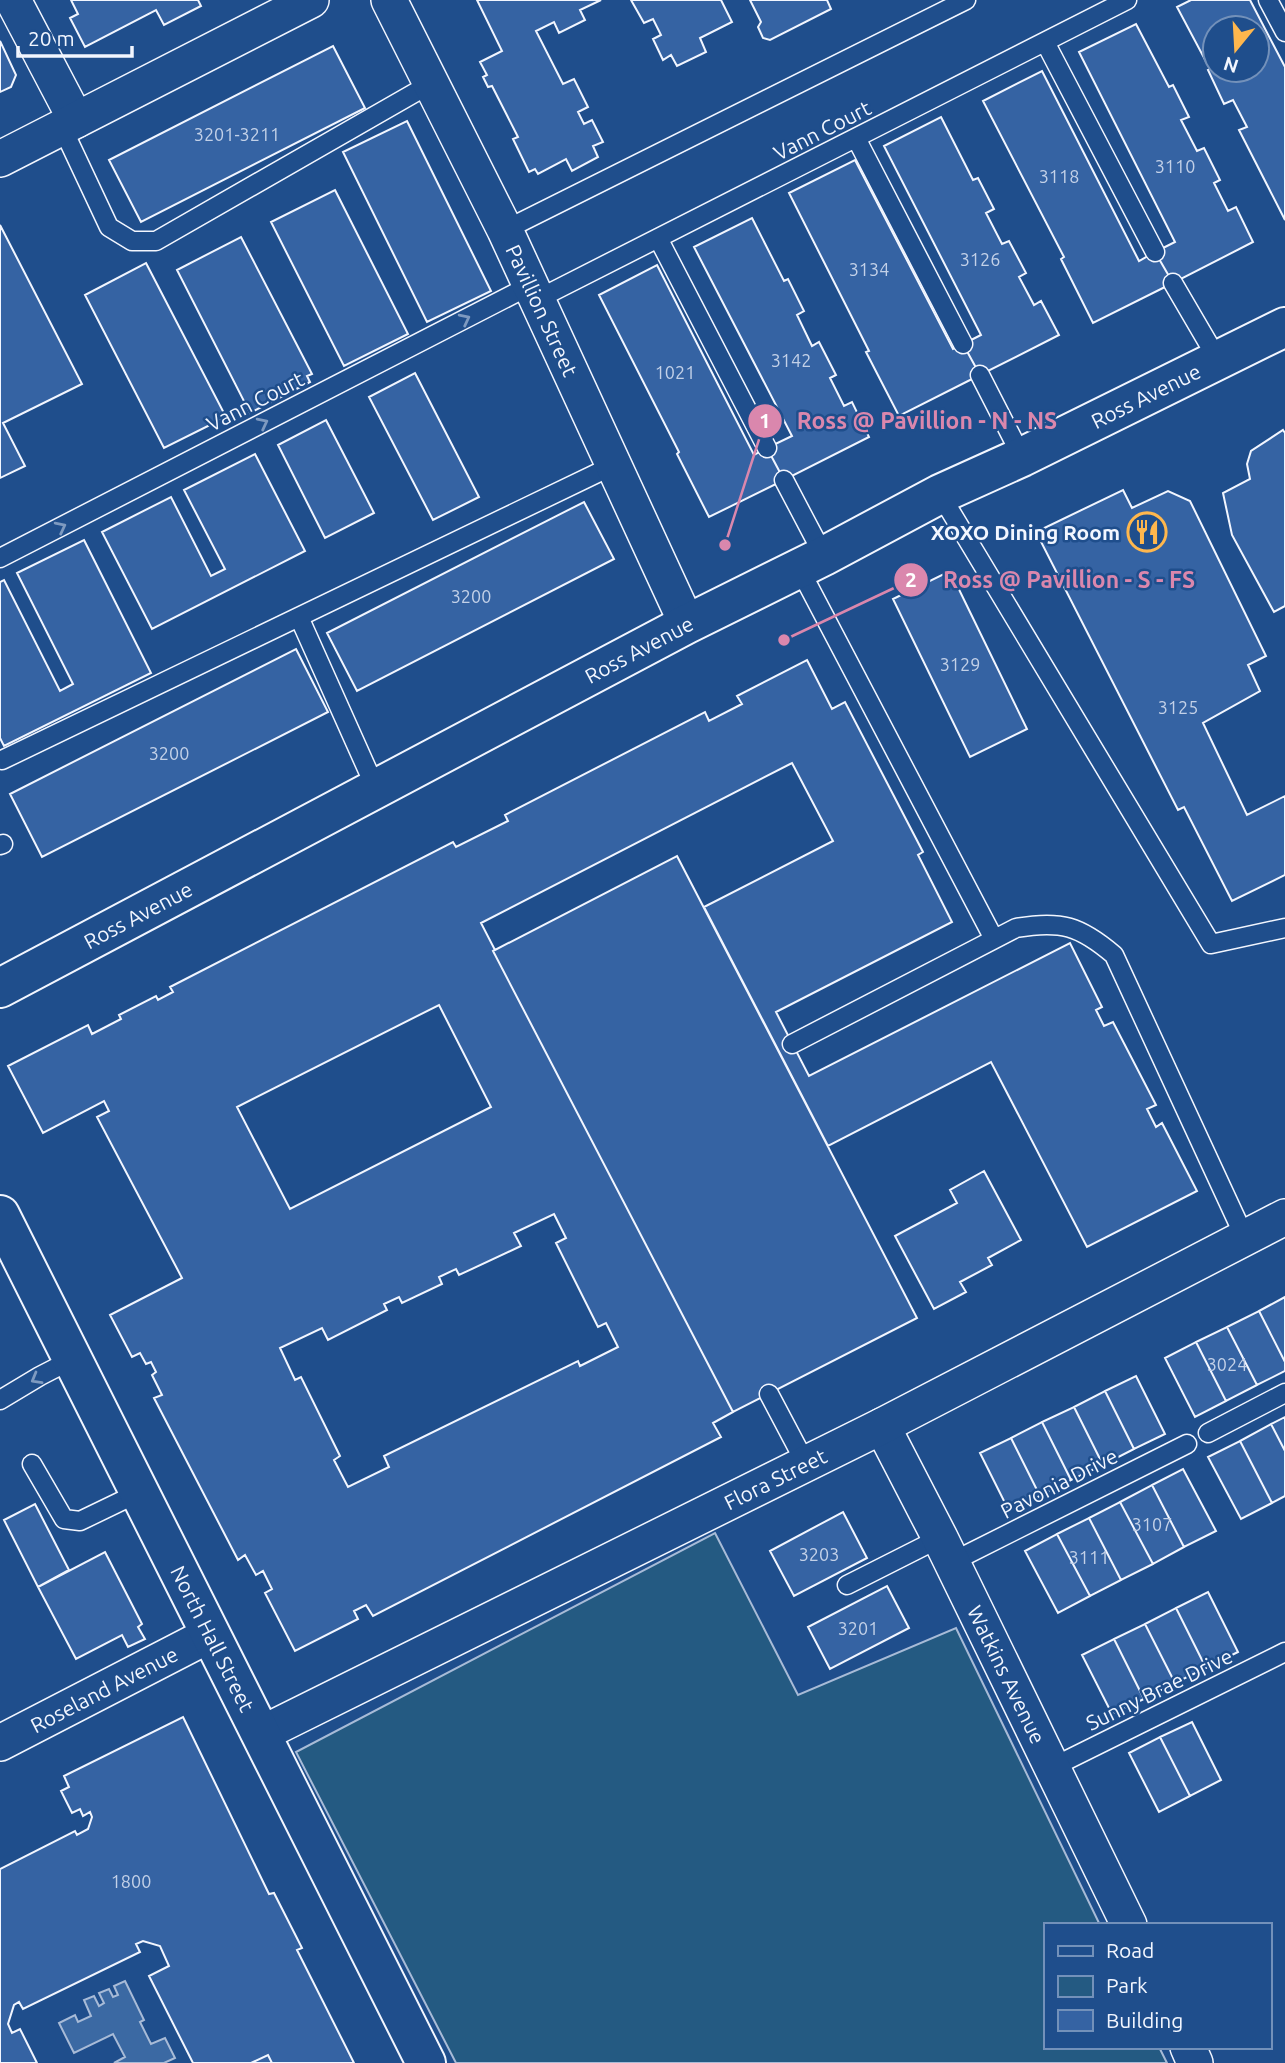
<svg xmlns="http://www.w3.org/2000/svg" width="1285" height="2063" viewBox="0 0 1285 2063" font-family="Ubuntu,sans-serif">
  <rect width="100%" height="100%" fill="#1f4e8c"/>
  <path fill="#245a82" stroke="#a8bbd7" stroke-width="2" d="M715,1533L798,1695L956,1628L1100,1925H1045V2047H1159L1167,2063H456L296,1752Z"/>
  <path fill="#3b69a3" stroke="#a8bbd7" stroke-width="2" d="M125,1981L144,2020L140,2022L151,2044L165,2038L175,2058L164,2063H114L125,2057L113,2034L74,2053L59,2023L75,2015L78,2022L91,2016L84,2000L94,1996L99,2006L104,2003L99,1993L109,1989L113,1997L118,1995L114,1986Z"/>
  <path fill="#3563a3" stroke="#f2f6ff" stroke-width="2" fill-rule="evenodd" d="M71,0H198L201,6L164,25L156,10L85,47L70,18L78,14Z
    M477,0H601L580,10L585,20L559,33L554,22L536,31L563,84L574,79L588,107L578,112L584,124L592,120L603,142L593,146L598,157L572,171L566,159L538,174L535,169L529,172L513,139L518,137L492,86L488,87L483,77L487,75L480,62L502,51Z
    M631,0H721L732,22L700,38L706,52L677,66L671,55L663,60L653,39L661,35L653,19L644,23Z
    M750,0H827L831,9L770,40L763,38L758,27L761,22Z
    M1191,0H1250L1285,67V220L1239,130L1247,127L1233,100L1224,104L1208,70L1210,69L1177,7ZM1215,28H1257V70H1215Z
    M1136,24L1169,87L1173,85L1189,117L1181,120L1197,151L1204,148L1220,180L1214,183L1228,211L1236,207L1253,242L1173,283L1155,252L1175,242L1079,52Z
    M0,41L16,75L11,87L0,92Z
    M333,46L365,108L141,222L109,160Z
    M1042,71L1139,261L1155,252L1173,283L1093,323L1061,259L1064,257L983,101Z
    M941,117L973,180L978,178L994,209L986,213L1002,244L1009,241L1026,273L1019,277L1034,305L1041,301L1059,335L980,375L963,344L981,335L884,146Z
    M407,121L491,291L427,322L343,152Z
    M855,160L953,349L963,344L980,375L899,416L866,352L869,351L789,193Z
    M335,190L408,334L344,366L271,222Z
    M752,218L784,281L788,279L804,311L797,315L812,346L819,342L836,375L830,378L844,406L852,402L869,437L784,480L767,448L792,436L694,247Z
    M0,225L82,384L3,423L25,466L0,478Z
    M241,237L312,374L307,376L310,382L250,413L177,270Z
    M146,263L226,417L164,448L85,295Z
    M657,265L754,455L767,448L784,480L709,517L677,454L679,452L599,295Z
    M415,373L479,497L433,520L369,397Z
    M326,420L374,513L325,538L278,445Z
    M1283,430L1285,433V606L1274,612L1232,535L1223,493L1250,479L1247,464L1251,451Z
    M255,454L305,551L152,629L102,532L171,497L211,576L225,569L184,490Z
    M1123,490L1132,508L1168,491L1190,501L1266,656L1248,665L1260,691L1203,723L1247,815L1285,796V875L1232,901L1184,807L1178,810L1036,532Z
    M584,502L614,559L357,691L327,633Z
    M84,540L151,673L4,746L0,738V582L4,580L60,691L73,684L17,573Z
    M950,571L1027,729L970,757L893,599Z
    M296,649L328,712L42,857L10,794Z
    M807,660L832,709L845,702L923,852L918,855L952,922L776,1012L809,1076L1070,943L1102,1007L1096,1010L1104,1026L1113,1022L1156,1105L1147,1109L1156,1127L1162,1123L1197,1191L1087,1247L991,1062L828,1146L704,907L833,841L792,763L481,923L495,950L493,951L733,1412L713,1423L721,1437L373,1616L366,1605L354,1611L358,1619L295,1651L265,1593L272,1589L263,1571L256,1575L245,1555L238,1560L154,1398L162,1395L152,1375L156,1372L151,1362L146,1364L140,1353L132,1357L110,1315L182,1278L97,1117L109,1111L104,1101L43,1133L8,1066L88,1025L92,1034L121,1019L119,1015L156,996L158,1000L173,992L170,987L453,842L456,847L508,821L505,815L705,712L709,721L742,704L737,696ZM439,1005L491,1107L290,1209L237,1107ZM554,1214L566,1238L556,1243L598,1327L606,1323L618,1347L580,1366L578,1361L384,1456L389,1467L348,1487L334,1460L340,1456L301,1377L295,1380L280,1348L322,1328L328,1340L387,1310L384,1304L399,1297L402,1303L442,1284L439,1277L456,1269L459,1275L521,1246L514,1233Z
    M677,856L917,1318L733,1412L493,951Z
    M984,1171L1021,1240L988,1258L992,1265L960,1282L966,1292L934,1309L895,1236L957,1203L950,1190Z
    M1285,1297V1362L1259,1311Z
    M1259,1311L1285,1362V1371L1257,1385L1227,1327Z
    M1227,1327L1257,1385L1226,1401L1196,1342Z
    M1196,1342L1226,1401L1195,1417L1165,1358Z
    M1136,1376L1165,1434L1134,1449L1105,1391Z
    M1105,1391L1134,1449L1103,1465L1074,1407Z
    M1074,1407L1103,1465L1071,1480L1042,1422Z
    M1285,1417V1451L1271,1424Z
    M1042,1422L1071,1480L1040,1496L1011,1438Z
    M1271,1424L1285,1451V1496L1272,1503L1240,1441Z
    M1011,1438L1040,1496L1009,1511L980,1453Z
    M1240,1441L1272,1503L1241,1519L1208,1457Z
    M1183,1469L1216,1531L1184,1547L1152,1485Z
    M1152,1485L1184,1547L1153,1564L1120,1502Z
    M1120,1502L1153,1564L1121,1580L1089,1518Z
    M35,1504L69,1570L38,1587L4,1520Z
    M843,1512L867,1558L794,1596L770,1551Z
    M1089,1518L1121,1580L1090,1596L1057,1534Z
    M1057,1534L1090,1596L1058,1613L1025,1551Z
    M105,1552L142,1624L138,1627L145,1639L128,1647L122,1635L76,1659L38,1587Z
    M887,1586L909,1628L830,1669L808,1627Z
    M1208,1592L1238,1652L1206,1668L1176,1608Z
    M1176,1608L1206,1668L1175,1683L1145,1624Z
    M1145,1624L1175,1683L1144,1699L1114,1639Z
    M1114,1639L1144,1699L1112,1714L1082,1655Z
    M183,1717L269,1894L274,1893L302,1948L297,1950L354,2063H272L268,2055L251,2063H193L149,1976L169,1966L160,1946L143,1941L136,1944L140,1952L23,2009L19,2002L14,2005L8,2024L12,2033L20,2029L37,2063H0V1869L75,1831L77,1835L88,1829L92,1817L90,1812L83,1816L80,1809L72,1813L61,1791L69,1787L64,1776Z
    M1192,1722L1221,1780L1190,1796L1160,1737Z
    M1160,1737L1190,1796L1159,1812L1129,1753Z
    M268,2055L272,2063H251Z"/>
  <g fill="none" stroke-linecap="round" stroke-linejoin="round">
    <g stroke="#f2f6ff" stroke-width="21">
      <path id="lane" d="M1268,0L1285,32
        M1045,42L1155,252
        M62,127L109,227L132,241H156L430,84
        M856,138L963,344
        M505,230L966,0
        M658,238L767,448
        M1173,283L1218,360
        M538,299L1127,0
        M980,375L1022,457
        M784,480L824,556
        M940,494L1211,944L1285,928
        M0,558L531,285
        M799,568L994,939
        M299,617L376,789
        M2,760L614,465
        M0,845L3,844
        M792,1044L1016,928C1061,920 1080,926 1114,955L1245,1238
        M769,1394L806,1464
        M0,1400L40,1376L73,1359
        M1208,1433L1285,1393
        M32,1464L64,1519L80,1521L138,1493
        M952,1562L1187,1444
        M847,1585L940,1538
        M1053,1767L1285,1652"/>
    </g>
    <g stroke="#f2f6ff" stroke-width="38">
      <g id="street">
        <path d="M13,0L76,120"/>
        <path id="s1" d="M389,0L505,230L687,624"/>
        <path d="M0,159L311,0"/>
        <path id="s2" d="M882,1426L940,1538L1129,1925"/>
        <path id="s3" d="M261,1734L882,1426L1285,1217"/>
        <path id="s4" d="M0,1743L209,1635"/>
        <path d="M1188,2047L1195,2063"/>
      </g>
    </g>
    <g stroke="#f2f6ff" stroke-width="42">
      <g id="secondary">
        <path id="s5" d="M0,988L687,624L824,556L940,494L1022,457L1285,327"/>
        <path id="s6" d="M0,1215L426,2063"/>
      </g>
    </g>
    <use href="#lane" stroke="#1f4e8c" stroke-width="18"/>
    <use href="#street" stroke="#1f4e8c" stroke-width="35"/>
    <use href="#secondary" stroke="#1f4e8c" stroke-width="38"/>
  </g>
  <defs><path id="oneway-chevron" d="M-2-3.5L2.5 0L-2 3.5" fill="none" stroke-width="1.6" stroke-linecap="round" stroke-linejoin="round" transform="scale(1.75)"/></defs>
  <g stroke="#7e9ac0">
    <use href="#oneway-chevron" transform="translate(465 319) rotate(-27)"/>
    <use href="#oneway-chevron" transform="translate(263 423) rotate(-27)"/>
    <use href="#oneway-chevron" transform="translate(61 527) rotate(-27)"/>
    <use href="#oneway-chevron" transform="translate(36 1379) rotate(150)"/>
  </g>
  <defs>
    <g id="restaurant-ring" transform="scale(2.0125)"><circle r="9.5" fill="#1f4e8c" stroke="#ffb74d" stroke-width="1.5"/><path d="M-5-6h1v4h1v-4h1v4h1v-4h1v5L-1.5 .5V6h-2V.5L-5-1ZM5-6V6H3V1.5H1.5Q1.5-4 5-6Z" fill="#ffb74d"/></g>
  </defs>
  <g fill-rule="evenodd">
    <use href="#restaurant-ring" x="1147" y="532"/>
  </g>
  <g text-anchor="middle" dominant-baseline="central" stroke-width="5" stroke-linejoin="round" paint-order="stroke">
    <g font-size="18" fill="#c3d1e8">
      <text x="237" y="134">3201-3211</text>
      <text x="1175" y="166">3110</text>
      <text x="1059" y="176">3118</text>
      <text x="980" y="259">3126</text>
      <text x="869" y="269">3134</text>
      <text x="791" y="360">3142</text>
      <text x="675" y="372">1021</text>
      <text x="471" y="596">3200</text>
      <text x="960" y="664">3129</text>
      <text x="1178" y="707">3125</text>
      <text x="169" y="753">3200</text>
      <text x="1227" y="1364">3024</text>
      <text x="1152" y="1524">3107</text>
      <text x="819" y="1554">3203</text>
      <text x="1089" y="1557">3111</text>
      <text x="858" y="1628">3201</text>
      <text x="131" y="1881">1800</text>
    </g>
    <g font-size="21" fill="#f2f6ff" stroke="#1f4e8c">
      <text transform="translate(822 130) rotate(-27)">Vann Court</text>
      <text stroke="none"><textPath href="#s1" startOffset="346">Pavillion Street</textPath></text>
      <text stroke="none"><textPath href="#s5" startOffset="1290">Ross Avenue</textPath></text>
      <text transform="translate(255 401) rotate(-27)">Vann Court</text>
      <text stroke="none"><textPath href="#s5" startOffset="723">Ross Avenue</textPath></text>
      <text stroke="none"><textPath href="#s5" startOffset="156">Ross Avenue</textPath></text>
      <text stroke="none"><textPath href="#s3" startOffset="574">Flora Street</textPath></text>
      <text transform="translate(1059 1483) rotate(-27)">Pavonia Drive</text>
      <text stroke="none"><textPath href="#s6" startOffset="474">North Hall Street</textPath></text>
      <text stroke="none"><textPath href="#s2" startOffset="278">Watkins Avenue</textPath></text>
      <text stroke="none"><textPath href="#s4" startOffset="117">Roseland Avenue</textPath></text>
      <text transform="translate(1159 1689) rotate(-26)">Sunny Brae Drive</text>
    </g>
    <g font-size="21" font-weight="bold" fill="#f2f6ff" stroke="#1f4e8c" text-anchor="end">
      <text x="1120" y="532">XOXO Dining Room</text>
    </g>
  </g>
  <path fill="none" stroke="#da87ad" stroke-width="2.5" d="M725 545L765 421M784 640L911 580"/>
  <g fill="#da87ad" stroke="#1f4e8c" stroke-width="2.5">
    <circle cx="725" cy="545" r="7"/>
    <circle cx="784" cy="640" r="7"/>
    <circle cx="765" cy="421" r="18"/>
    <circle cx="911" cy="580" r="18"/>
  </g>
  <g font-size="21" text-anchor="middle" font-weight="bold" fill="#fff">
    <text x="765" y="428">1</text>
    <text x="911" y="587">2</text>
  </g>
  <g font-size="23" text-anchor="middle" font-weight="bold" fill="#da87ad" stroke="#1f4e8c" stroke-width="5" stroke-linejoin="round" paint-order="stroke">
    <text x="927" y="429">Ross @ Pavillion - N - NS</text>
    <text x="1069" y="588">Ross @ Pavillion - S - FS</text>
  </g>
  <rect x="1044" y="1923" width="228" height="126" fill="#1f4e8c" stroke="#7391ba" stroke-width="2"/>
  <rect x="1058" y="1946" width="35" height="10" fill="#1f4e8c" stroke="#7391ba" stroke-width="2"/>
  <text x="1106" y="1958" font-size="21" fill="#f2f6ff">Road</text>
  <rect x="1058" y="1976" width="35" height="21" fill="#245a82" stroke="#7391ba" stroke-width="2"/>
  <text x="1106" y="1993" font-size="21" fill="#f2f6ff">Park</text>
  <rect x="1058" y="2010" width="35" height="21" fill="#3563a3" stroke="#7391ba" stroke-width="2"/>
  <text x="1106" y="2028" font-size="21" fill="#f2f6ff">Building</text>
  <g transform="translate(1236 49) rotate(198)"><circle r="33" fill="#1f4e8c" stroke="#7391ba" stroke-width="2"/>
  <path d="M0-5L12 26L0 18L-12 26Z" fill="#ffb74d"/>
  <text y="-10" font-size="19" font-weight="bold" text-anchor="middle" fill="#f2f6ff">N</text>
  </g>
  <path d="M18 46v10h114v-10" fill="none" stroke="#f2f6ff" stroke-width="3.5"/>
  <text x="28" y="46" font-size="21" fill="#f2f6ff" stroke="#1f4e8c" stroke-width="5" paint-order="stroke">20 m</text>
</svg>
